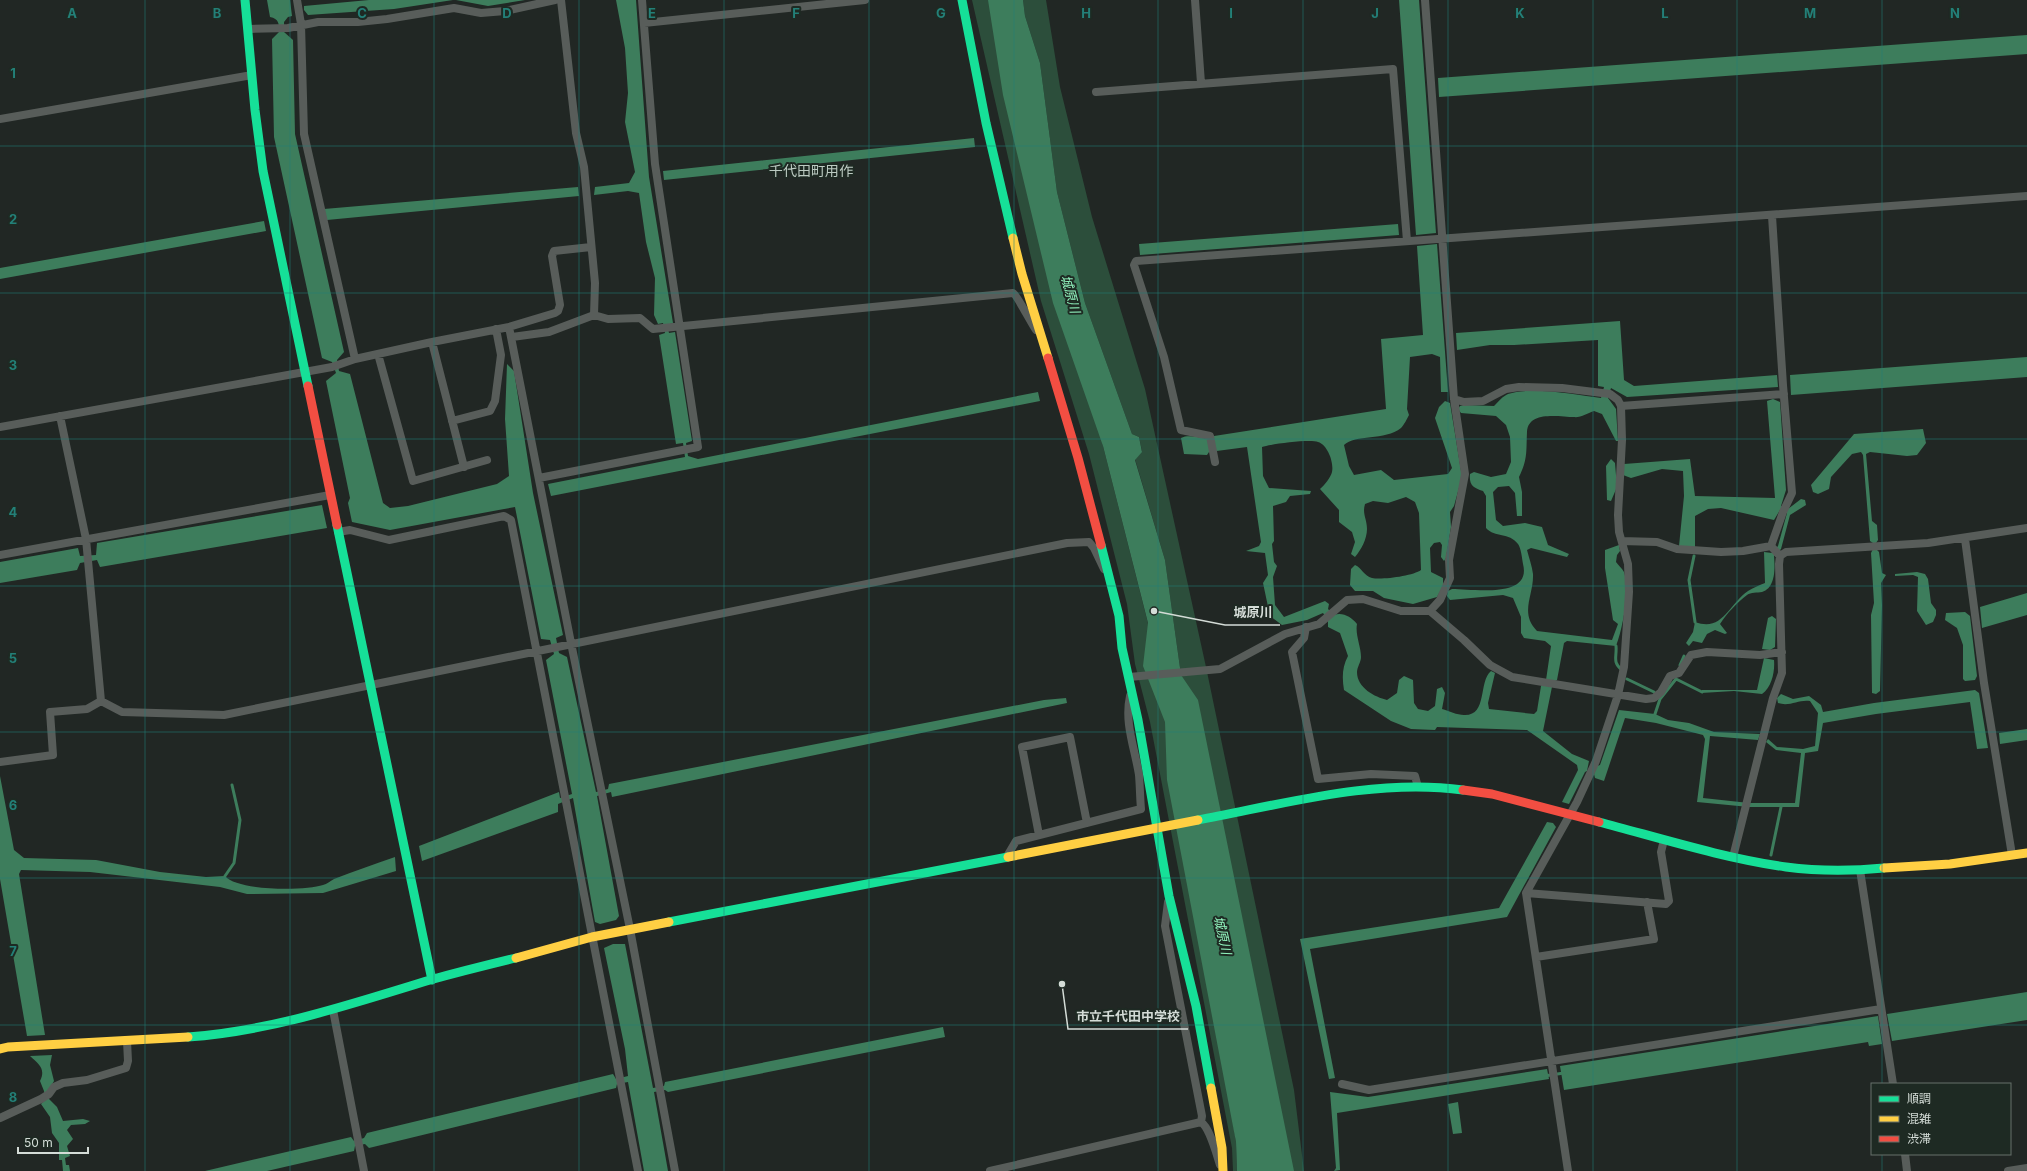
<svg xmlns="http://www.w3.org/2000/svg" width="2027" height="1171" viewBox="0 0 2027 1171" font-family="Inter,'Noto Sans JP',sans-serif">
  <rect width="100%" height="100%" fill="#212724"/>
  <path fill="#2c4e3b" d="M972,0H996L1098,409L1103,446L1175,730L1236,1142L1237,1171H1233L1232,1148L1150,722L1135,664L1127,604L1089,454L1041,301Z
    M1023,0H1046L1060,87L1092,217L1145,389L1206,667L1294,1090L1304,1171H1292L1181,675L1165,560L1135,459L1142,451L1139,437L1132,434L1085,303L1057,192L1040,63L1025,16Z"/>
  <path fill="#3d7d5c" d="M267,0H290L292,16L288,17L284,22V32L293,40L295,134L344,352L337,360L339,371L350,374L383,503L390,508L408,506L497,484L509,476L505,419L507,364L514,371L533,493L563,635L556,638L559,653L567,657L596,792L608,789L609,784L1044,700L1066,698L1067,703L612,797L611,792L597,796L619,916L616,920L600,924L595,922L573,798L558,804V812L422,861L419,846L559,792L560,798L572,794L546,660L554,654L550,640L541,639L515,507L390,530L352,522L348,503L350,498L326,381L336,373L332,362L322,358L274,137L272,39L279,32C279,23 279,19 270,17Z
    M369,0H453L394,9L308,15L304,10V6Z
    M456,0H525L488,6Z
    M616,0H636L649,177L673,323L667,325L669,333L675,332L692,441L686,443L688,456L698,459L1038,392L1040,401L551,496L548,484L685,457L683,443L676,444L659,335L665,333L663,323L658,324L654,315L655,278L646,242L639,193L628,191L594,195L595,187L629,183L635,172L625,122L628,93L625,48Z
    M988,0H1023L1025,16L1040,63L1057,192L1085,303L1132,434L1139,437L1142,452L1135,460L1165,560L1181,675L1198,700L1294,1171H1237L1236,1142L1167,780L1165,722L1143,666L1148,623L1103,446L1053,303L1003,95Z
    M1399,0H1419L1436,233L1416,235Z
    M2027,35V54L1439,97L1438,78Z
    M974,138L975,147L664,180L663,171Z
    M578,187L579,196L327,220L324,209Z
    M264,221L266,231L0,279V268Z
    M1398,224L1399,235L1140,255L1139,244Z
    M1437,244L1448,392H1441L1440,357L1432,354L1410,357L1407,409L1409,415C1407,419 1404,425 1401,428C1385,441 1355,434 1344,445L1349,466L1354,475L1381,470L1394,480L1448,474L1452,468L1435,418L1439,407L1445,401L1450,403L1462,477L1454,506L1450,512L1451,527L1446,558L1444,561L1441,557L1442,545L1440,542L1434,543L1430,548L1431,572L1443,578V586L1437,597L1413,604L1384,598L1373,591H1355L1350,585L1351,569L1355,565C1362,568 1364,576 1372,578C1382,580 1413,576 1421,570L1419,513L1415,502L1406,497L1388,503L1373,501L1365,504C1362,514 1367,519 1367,529C1367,539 1361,550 1355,557L1351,554L1355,542L1352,532L1339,522V510L1320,489C1324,486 1331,477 1332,472C1334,463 1328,445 1318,442C1310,439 1271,444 1262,447L1263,476L1269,488L1311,491L1310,494L1290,496L1286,502L1273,506L1274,541L1272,544L1274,562L1277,566L1273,577L1275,605L1284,617L1325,601L1329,604L1328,609L1334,615C1343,612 1351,617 1357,624C1355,635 1361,646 1361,657C1361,662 1357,667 1357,672C1357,688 1375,697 1387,700L1397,693L1399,680L1404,676L1413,680L1414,703L1418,709L1428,711L1435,706L1437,689L1442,687L1445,693L1442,709C1449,711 1457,715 1464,715C1488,716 1478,682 1491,671L1495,673L1488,703L1489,709L1534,714L1537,711L1541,686L1546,680L1551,646L1545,641L1524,638L1521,633V617L1513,598L1503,595L1450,600L1447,596L1448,591L1452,589C1473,589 1532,599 1523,564C1522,558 1521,548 1518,544C1509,532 1495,538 1486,528V496L1483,491C1473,488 1469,485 1470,474L1474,472L1491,477L1506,474L1511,462L1510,437L1506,425L1496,416L1461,413L1458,409L1460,406L1464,405L1494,406C1498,402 1503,396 1508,394C1531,386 1577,395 1601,398L1604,387L1598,386V340L1514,345H1490L1457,350L1456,333L1620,321L1624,380L1634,386L1777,375L1778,387L1627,397L1611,388L1608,398L1616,409L1618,441H1616L1602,414L1594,411C1588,413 1580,418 1574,417C1560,417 1528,410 1527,432C1526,452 1528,458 1519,477L1522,492V516H1517L1515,493L1509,486L1498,487L1493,492L1496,520L1503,526L1525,523L1542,527L1548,545L1569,554L1567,557L1531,548L1527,550C1529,558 1532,566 1533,574C1534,595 1519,613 1537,631L1612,640L1618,624L1613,620L1605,568V550L1619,545L1620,551L1617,555L1616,562C1618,565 1622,568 1624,572C1630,591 1623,627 1616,646L1567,641L1564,643L1557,680L1553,682L1543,731L1572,754L1589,761L1587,771L1585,772L1569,804L1562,802L1578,770L1577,765L1527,730L1437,727L1435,730L1411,729L1391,721L1344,690C1342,678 1342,667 1348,656L1340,633L1328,627V620L1323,613L1307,620L1282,625L1270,616L1263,583L1268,575L1265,553L1246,551L1259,546L1261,542L1247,447L1209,452L1207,455L1184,454L1181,438C1191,433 1203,441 1214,436L1386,409L1381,339L1423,335L1417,246Z
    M2027,357V377L1791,395L1790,375Z
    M1773,399L1780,402L1786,490L1781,506L1788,509L1801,499L1805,500L1806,505L1790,515L1781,549L1774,556C1775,567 1776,588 1762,592C1757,593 1751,592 1747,595C1737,603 1727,613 1720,624L1727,633L1725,634L1715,630L1707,634L1702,643L1693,641L1689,646L1686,643L1693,632L1695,622C1723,632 1728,605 1748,591C1753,588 1759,585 1765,583L1764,552L1772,553L1778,546L1787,513L1780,510L1774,520L1721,508L1708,509L1695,516V547L1679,546L1684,496L1683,471L1662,469L1631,478L1623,475L1624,464L1690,459L1695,496L1775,498L1767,401Z
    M1923,429L1926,443L1917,455L1907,456L1870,452L1866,454L1872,521L1877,525L1878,540L1876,543L1877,550L1879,552L1882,573L1886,575L1881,583L1882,605L1880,691L1876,694L1872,693L1871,615L1874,603L1871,553L1873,549V543L1870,541L1863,455L1861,452L1852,454L1831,477L1829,489L1818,494L1813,492L1811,485L1854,434Z
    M1611,459L1615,463L1617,487L1611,501L1607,500L1606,466Z
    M322,505L327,528L100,567L97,560L80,563L77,570L0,583V562L78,548L80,556L96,555L97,543Z
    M1917,572L1925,574L1928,579L1931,603L1936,610V615L1933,622L1926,625L1917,611L1918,577L1913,575L1895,576V574Z
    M2027,593V615L1982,628L1980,607Z
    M1965,612L1970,616L1977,676L1975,680L1965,681L1963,679V645L1957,628L1945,620L1946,613Z
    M1772,616L1776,619L1775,647L1770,650L1762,649L1768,618Z
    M1764,658L1774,660C1775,671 1772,687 1762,694L1734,691L1701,693L1702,690H1757Z
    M1975,690L1979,693L1988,748L1977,749L1970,702L1876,714L1823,723L1818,751L1805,753L1799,807H1749L1697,802L1705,739L1703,735L1656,723L1625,718L1604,781L1595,778L1594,774L1597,766L1600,765L1619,710L1655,714L1668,720L1689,723L1714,732L1760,734L1758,740L1710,736L1703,798L1749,803H1795L1801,753L1776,750L1766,742L1768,739L1777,747L1803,749L1815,746L1818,713L1810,701C1799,699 1790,707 1778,703L1777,698L1781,694L1793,699L1809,696L1821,705L1823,712L1874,703Z
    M2027,729V740L2000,744L1999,733Z
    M0,776L14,850L24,858L96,860L160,872L206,877L225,876C237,891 305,891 323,885C327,884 330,881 334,879C354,871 375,864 395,857L396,871L323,893L247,894L220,887L90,872L21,870L19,874L45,1035L27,1036L0,879Z
    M1547,822L1553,823L1556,827L1507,917L1310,949L1335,1078L1329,1079L1300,939L1499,908Z
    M613,944H625L653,1088L664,1086L665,1082L943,1027L945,1037L668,1092L665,1090L654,1092L668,1171H644L628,1082L617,1084L616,1088L369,1148L365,1144L355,1146L354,1151L267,1171H205L351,1137L354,1141L364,1138L367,1133L613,1074L616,1079L628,1076L625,1049L604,948Z
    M2027,992V1020L1892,1041L1887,1014Z
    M1878,1016L1882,1044L1869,1046L1868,1042L1564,1090L1560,1066Z
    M52,1055L50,1065L54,1081L48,1091L49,1099L57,1107L63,1121L83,1119L90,1121L85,1124L71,1125L67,1130L73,1139L67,1146L70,1156L65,1158L66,1165H69L70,1171H63L62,1160H59V1143L52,1133L50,1117L41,1104L45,1100L44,1091L40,1081C46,1069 39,1064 30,1056Z
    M1547,1069L1549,1079L1337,1113L1340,1170L1334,1171L1336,1168L1330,1092L1368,1097Z
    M1458,1102L1462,1133L1453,1134L1448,1104Z"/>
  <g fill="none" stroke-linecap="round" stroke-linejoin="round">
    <path stroke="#3d7d5c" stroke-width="3" d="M1694,556L1689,580L1695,622
      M1616,646C1617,657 1612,662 1622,670
      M1680,665L1684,656
      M1627,679L1654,692
      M1655,714L1660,699L1676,679L1702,692
      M1771,855L1781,807
      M225,876L234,863L240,820L232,785
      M1544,1076L1564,1073"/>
    <path stroke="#585d5a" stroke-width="8" d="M297,0L301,24L304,134L355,359
      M561,0L576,133L584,167L595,283L594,315
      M1195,0L1201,83
      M644,23L865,0
      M248,29L288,28L318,22H358L387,19L454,8L481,13L505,11L555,0
      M1096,92L1393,69L1407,241
      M0,119L252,75
      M509,327L571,643L630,929L675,1171
      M512,337L549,332L594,315L608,319L640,318L653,329L1013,293C1017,295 1031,323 1036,330
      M432,342L464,467
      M378,354L413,481L487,460
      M1454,399L1464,402L1483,401L1506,389L1519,387L1562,388L1610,394L1618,400L1621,406L1622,440L1618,515L1619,532L1628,564L1629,592L1624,667L1618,695L1596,761L1577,802L1526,893L1568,1171
      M1621,406L1784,394
      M60,416L86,539L101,701
      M452,421L490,411L495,401L501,355L496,329
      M0,427L332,367L355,359L432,342L509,327L555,313L558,311L560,305L552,256L554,251L591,247
      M1215,462L1210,436L1181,430L1164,357L1134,265L1136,261L2027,196
      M539,478L698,447L655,164L642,0
      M338,532L350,530L389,540L504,516L511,520L638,1171
      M1965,539L1984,683L2012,855
      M1622,541L1657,542L1677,549L1721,552L1743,551L1771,546L1780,556L1786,552L1928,543L2027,528
      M1771,546L1783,512L1792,493L1783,385L1772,216
      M0,555L330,495
      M1430,611L1464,640L1490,665L1512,677L1646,699L1654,698L1661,692L1670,676L1679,673L1691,655L1707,652L1760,655L1782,652
      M1306,627L1304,638L1292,652L1318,779L1371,774L1415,776L1418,787
      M1129,677L1220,669L1285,634L1319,624L1347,600L1363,599L1401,611H1430L1440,600L1450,578L1449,560L1465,474L1454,399L1425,0
      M101,701L122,712L224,715L1067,543L1089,542L1094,548L1104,569
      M0,762L53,755L50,712L87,709L101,701
      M1039,835L1022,747L1070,737L1087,823
      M1733,857L1773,698L1782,673L1779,564L1780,556
      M1006,858L1016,841L1141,809C1140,798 1140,787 1139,775C1135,749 1124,723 1130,696
      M1860,870L1893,1084
      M1526,893L1666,904L1669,901L1661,852L1664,840
      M1168,902L1165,926L1202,1116L1201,1122
      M1536,957L1654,939L1647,902
      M333,1010L364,1171
      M1342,1084L1369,1090L1881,1009
      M0,1118L41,1099L49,1094L54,1087L63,1083L87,1080L126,1068L128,1061L127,1041
      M1905,1154L1907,1171
      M990,1171L1201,1122C1210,1128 1216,1153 1220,1165
      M2008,1171L2027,1168"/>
    <path stroke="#16e098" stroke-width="9" d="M245,0L255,110L263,171L308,386
      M962,0L986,123L1013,238
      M337,525L432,980
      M1101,545L1119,616L1122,648L1138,720L1169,896L1196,1006L1211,1088
      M1198,820C1284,804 1375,778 1463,790
      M1599,822C1660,838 1723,858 1786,867C1817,871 1852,871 1884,868
      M669,922L1008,857
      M188,1037C272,1031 351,1004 430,980C459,972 487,965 516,958"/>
    <path stroke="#ffcf43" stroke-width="9" d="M1013,238L1022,274L1048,358
      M1008,857L1198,820
      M1884,868L1950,864L2027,853
      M516,958L592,937L669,922
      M0,1049L8,1047L188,1037
      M1211,1088L1222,1148L1223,1171"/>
    <path stroke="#f24e42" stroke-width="9" d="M1048,358L1078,458L1101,545
      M308,386L337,525
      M1463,790L1492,794L1599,822"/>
  </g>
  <path fill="none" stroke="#238078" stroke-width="1" stroke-opacity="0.55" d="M145,0V1171M290,0V1171M434,0V1171M579,0V1171M724,0V1171M869,0V1171M1014,0V1171M1158,0V1171M1303,0V1171M1448,0V1171M1593,0V1171M1737,0V1171M1882,0V1084M0,146H2027M0,293H2027M0,439H2027M0,586H2027M0,732H2027M0,878H2027M0,1025H2027M1882,1154V1171"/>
  <g text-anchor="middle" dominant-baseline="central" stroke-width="4" stroke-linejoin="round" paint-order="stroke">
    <g font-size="13" font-style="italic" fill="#92f5bf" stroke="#1e2a23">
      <text transform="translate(1071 294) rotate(75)">城原川</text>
      <text transform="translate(1223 935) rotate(78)">城原川</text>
    </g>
    <g font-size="14" fill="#bccbc2" stroke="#1e2a23">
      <text x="811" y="170">千代田町用作</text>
    </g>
  </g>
  <g font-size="13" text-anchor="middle" font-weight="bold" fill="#238078" stroke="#1e2a23" stroke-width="4" stroke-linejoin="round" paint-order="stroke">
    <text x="72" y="18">A</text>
    <text x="217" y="18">B</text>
    <text x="362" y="18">C</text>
    <text x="507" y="18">D</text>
    <text x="652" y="18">E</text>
    <text x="796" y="18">F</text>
    <text x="941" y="18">G</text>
    <text x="1086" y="18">H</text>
    <text x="1231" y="18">I</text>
    <text x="1375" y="18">J</text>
    <text x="1520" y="18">K</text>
    <text x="1665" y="18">L</text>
    <text x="1810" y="18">M</text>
    <text x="1955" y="18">N</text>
    <text x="13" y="78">1</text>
    <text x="13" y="224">2</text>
    <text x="13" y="370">3</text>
    <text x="13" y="517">4</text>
    <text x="13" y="663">5</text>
    <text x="13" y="810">6</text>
    <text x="13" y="956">7</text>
    <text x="13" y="1102">8</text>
  </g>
  <path fill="none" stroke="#d4dcd7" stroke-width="1.5" d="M1154 611L1225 625H1280M1062 984L1068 1029H1188"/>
  <g fill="#d4dcd7" stroke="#1e2a23" stroke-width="1.5">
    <circle cx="1154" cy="611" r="4"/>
    <circle cx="1062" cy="984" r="4"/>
  </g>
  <g font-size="13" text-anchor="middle" font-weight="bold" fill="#d4dcd7" stroke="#1e2a23" stroke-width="4" stroke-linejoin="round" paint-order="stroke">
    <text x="1253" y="617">城原川</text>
    <text x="1128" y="1021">市立千代田中学校</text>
  </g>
  <rect x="1871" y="1083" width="140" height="72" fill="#1e2a23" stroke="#67716b"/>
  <rect x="1879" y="1096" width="20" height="6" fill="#16e098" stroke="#67716b"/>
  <text x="1907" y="1103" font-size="12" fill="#d4dcd7">順調</text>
  <rect x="1879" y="1116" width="20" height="6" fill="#ffcf43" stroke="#67716b"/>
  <text x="1907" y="1123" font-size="12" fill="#d4dcd7">混雑</text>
  <rect x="1879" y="1136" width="20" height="6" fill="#f24e42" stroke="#67716b"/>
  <text x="1907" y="1143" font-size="12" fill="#d4dcd7">渋滞</text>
  <path d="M18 1147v6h70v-6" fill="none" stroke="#d4dcd7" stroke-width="2"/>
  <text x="24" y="1147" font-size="12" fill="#d4dcd7" stroke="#1e2a23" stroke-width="3" paint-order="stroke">50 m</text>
</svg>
